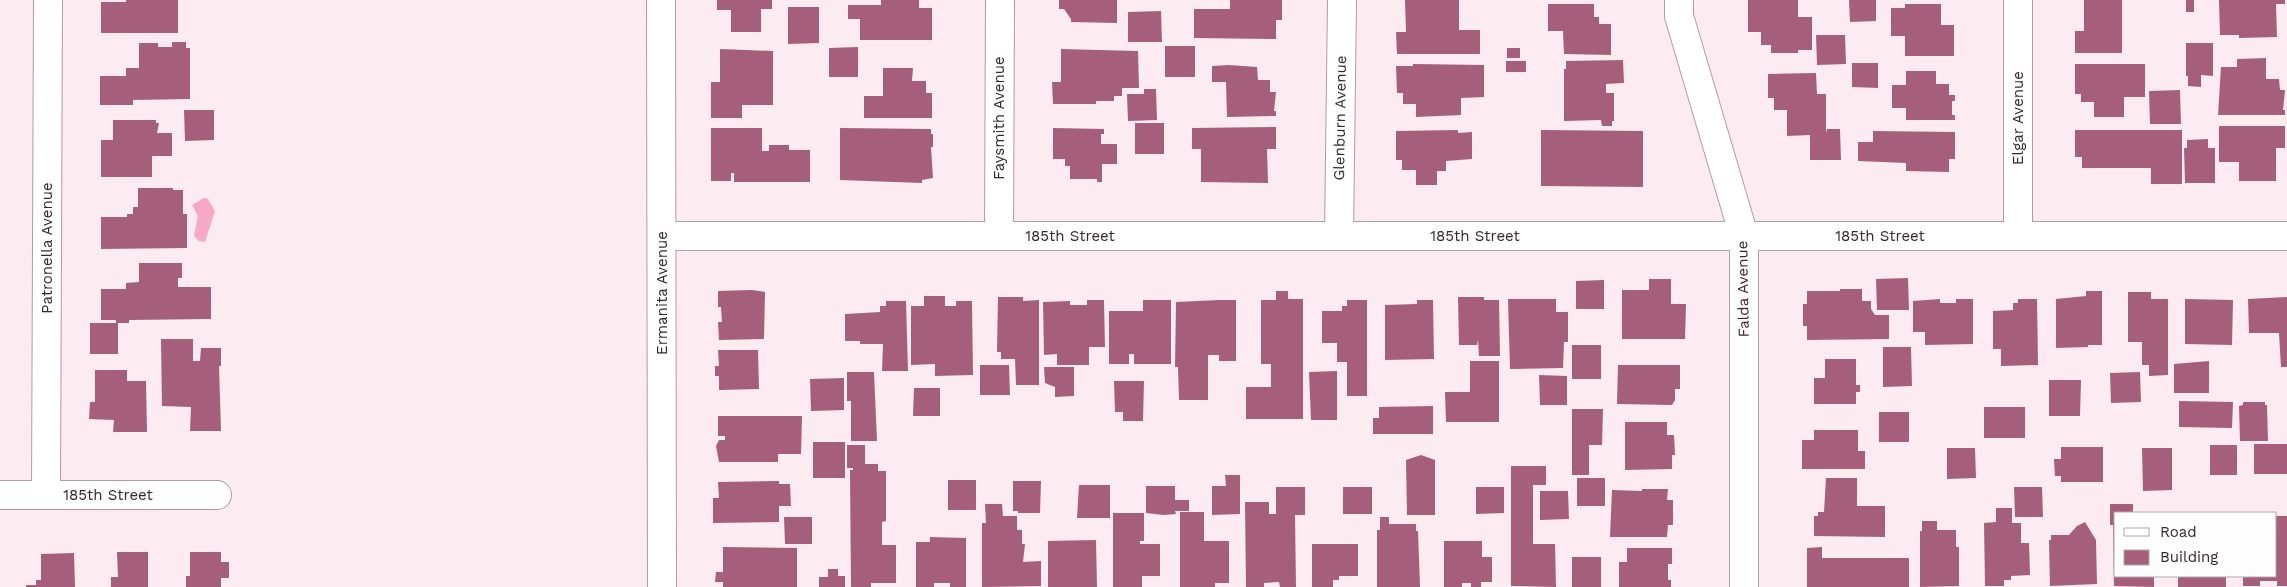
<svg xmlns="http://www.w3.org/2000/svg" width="2287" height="587" viewBox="0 0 2287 587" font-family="'Work Sans',sans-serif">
  <rect width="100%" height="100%" fill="#fcebf1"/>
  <path fill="#f6a8c5" d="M204,198H207L215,211L205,242L199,241L194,236L198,216L192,205Z"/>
  <path fill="#a65f7b" d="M126,0H178V33H101V2H126Z
    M717,0H772V9H761V32H731V10H717Z
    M881,0H919V8H932V40H860V19H848V5H881Z
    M1059,0H1117V23L1071,22V19L1064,9H1059Z
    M1230,0H1282V20H1276V39L1194,38V9H1230Z
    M1405,0H1459V30H1480V54H1397L1396,32H1406Z
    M1748,0H1798V17H1812V50H1798V53H1771V45H1761V32H1748Z
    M1849,0H1876V21L1850,22Z
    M2084,0H2122V53H2075V31H2084Z
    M2186,0H2194V12H2186Z
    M2219,0H2285V4H2276L2277,37L2239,38V35H2220Z
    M1548,4H1594V17H1599V24H1611V55L1564,54L1563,31H1548Z
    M1905,4H1941V25H1954V56H1905V36H1891V8H1905Z
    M788,7H819V43L788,44Z
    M1161,11L1162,42H1128V12Z
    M1816,35H1845L1846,64L1817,65Z
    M172,42H186V48H190V99L133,100V105H100V76H126V68H139V43H158V47H172Z
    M2186,43H2213V76L2201,75V87L2188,86V76H2186Z
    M1165,46H1195V77H1165Z
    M858,47V77H829V48Z
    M1507,48H1520V58H1507Z
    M720,49L773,51V105H742V118H711V82H720Z
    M1061,49L1138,51L1139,88H1122V96H1114V101H1096V104H1053L1052,82H1061Z
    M2266,58V79H2279L2280,90H2285L2283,110H2285V115H2218L2221,67H2237V59Z
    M1623,60L1624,83L1606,84V93H1614V121H1612V126H1602L1601,120L1564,121V69H1566V61Z
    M1506,61H1526V72H1506Z
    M1852,63H1878V88L1852,87Z
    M1413,64L1484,65V97L1461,98V115L1416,117V104H1403V93H1397L1396,66H1413Z
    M2075,64H2145V97H2124V117H2094V102H2081V94H2075Z
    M1229,65L1257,67L1258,80H1270V92H1276L1274,111H1276V116L1227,117L1226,82H1212V66Z
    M883,68H913L912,81H926V93H932V118H864V96H883Z
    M1906,71H1936V84H1949V95H1955V101H1952V115H1955V120H1906V108H1892V85H1906Z
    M1816,73L1817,94H1826V133L1827,129H1840L1841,160H1810V135L1787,136V110H1774V98H1768V74Z
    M1144,89H1156L1157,120L1128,121L1127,94H1144Z
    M2180,90L2181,124H2150L2149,91Z
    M184,110H214V140L185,141Z
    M113,120H156V123H159L157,133H172V156H152V177H101V140H113Z
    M1135,123H1164V154H1135Z
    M2219,126H2285V148H2276V181H2239V162H2219Z
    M1276,127V149H1267L1268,183L1201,182V149H1192V128Z
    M711,128H762V151H769V145H789V150H810V182H734V173H731V181H711Z
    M840,128L931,129V134H933V147H931L933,178L922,180V183L840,180Z
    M1053,128L1104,129V134H1101V144H1117V164H1102V182H1097V179H1070V166H1065V159H1053Z
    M1458,130V133L1472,132V159L1446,161V171H1437V185H1416V170H1402V160H1396V131Z
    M1541,130L1643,131V187L1541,186Z
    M2075,130H2182V184H2151V168H2082V157H2075Z
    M1873,131L1955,132V159H1949V172L1906,171V163L1858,161V142H1873Z
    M2208,139V148H2215V183H2185L2184,148H2187V140Z
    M138,188H173V190H183V214H187V248L101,249V217H127V214H133V207H138Z
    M139,263H182V278H178V287H211V319L129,320V323H116V320H101V289H126V283L139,282Z
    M1908,278L1909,310H1877L1876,279Z
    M1649,279H1671V304H1686L1685,339H1622V290H1649Z
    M1604,280V309H1576V281Z
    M1840,289H1862V301H1871V309L1875,315H1889V339L1807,340V326H1803V304H1807V291H1840Z
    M752,290L765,292L764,339L719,340L718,322H722L721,307H718V291Z
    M1276,291H1288V299H1303V419H1246V387H1271V364H1261V300H1276Z
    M2086,291H2102V345H2088V347L2056,348V299L2086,296Z
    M2128,292H2151V299H2168V375L2149,376V365H2142V342H2128Z
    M924,296H945V306H956V301H972L973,375L935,376V364L911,365V306H924Z
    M998,297H1023V301L1039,300V385H1016L1015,359H1001V352H997Z
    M1458,297H1484V300H1499L1500,356H1479L1478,340L1477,345H1459Z
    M2287,297V367H2281L2279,333H2249L2248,299Z
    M1508,299H1556V312H1568V342H1564L1563,368L1510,369Z
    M1940,299V303H1956V299H1973V344L1925,345V332H1913V301Z
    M2018,299H2037L2038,365L2001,366V349H1993V311L2013,310V303H2018Z
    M2185,299L2233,300L2232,345L2185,344Z
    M1087,300H1104L1105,347H1089V365H1057V354L1044,355L1043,302L1070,301V305H1087Z
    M1143,300H1171V364H1134V354H1129V364H1109V311H1143Z
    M1219,300H1236V361H1219V355H1208V400H1179L1178,367H1175L1176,302Z
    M1347,300H1367V396H1347V362H1337V343H1322V311H1342V306H1347Z
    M1417,300H1433L1434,359L1385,360V305L1417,304Z
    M886,301H906L908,371H882L883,344H860V341H845V314L880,312V306H886Z
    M90,323H118V354H90Z
    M161,339H193V361H200L201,348H221V366H219L221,431H190L191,407L162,406Z
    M1572,345H1601V379H1572Z
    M1883,347H1911L1912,386L1883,387Z
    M718,350H758L759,389L719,390V376H715V366H719Z
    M1825,359H1856V385H1860V392H1856V404H1814V378H1825Z
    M1470,361H1499V422H1446L1445,392H1470Z
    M2209,361V393H2174V364Z
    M980,365H1009L1010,395H980Z
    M1618,365H1680V389H1675V400L1672,405L1617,404Z
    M1044,367H1074V396L1055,397V387L1045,383Z
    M95,370H127V381H146L147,432H113L114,420L89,419L90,402H95Z
    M1337,371V420H1311L1309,372Z
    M847,372H874L877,441H851V401H847Z
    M2140,372L2141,402L2111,403L2110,373Z
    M1539,375L1567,376V405H1540Z
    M844,378V410L811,411L810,379Z
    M2049,380H2081L2080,416H2049Z
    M1114,381H1144L1143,421H1123V412H1115Z
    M914,388H940V416H913Z
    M2179,401L2233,402L2232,428L2179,427Z
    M2243,402H2265V405H2267L2268,441H2240L2239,406L2243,405Z
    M1433,406V434H1373V418H1379V407Z
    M1984,407H2025V438H1984Z
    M1572,409H1603L1602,445H1589V475H1572Z
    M1879,412H1909V442H1879Z
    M718,416H802L801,454H778V462H719L716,446L719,440H725V436H718Z
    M1625,422H1667V435H1674L1675,455H1672V469L1625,470Z
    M1814,430H1858V451H1865V469H1802V440H1814Z
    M813,442H845V478H813Z
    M2254,444H2287V474H2254Z
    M847,445H865V464H878V471H886V521L882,522V545H896V583H871V587H851L850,470H853V468H847Z
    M2210,445H2237V475H2210Z
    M2061,447H2103V482H2061V476H2055L2054,459H2061Z
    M1947,448H1975L1976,478L1947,479Z
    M2142,448H2172V490L2143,491Z
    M1421,455L1435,460V515H1407L1406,460Z
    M1511,466H1546V485H1533V544H1555L1556,587L1511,586Z
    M1225,475H1240V514L1212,515V486H1226Z
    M1577,478H1605V506H1577Z
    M1826,478H1857V506H1885V537L1814,536V516H1818V512H1824Z
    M948,480H976V510H948Z
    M779,481V484H790L791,506H779V522L713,523V498H719L718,482Z
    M1013,481H1041L1040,513H1018V511H1013Z
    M1079,485H1110V518H1077Z
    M1146,486H1175V500H1189V511H1175L1176,514L1164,515L1146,513Z
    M1276,487H1305V515H1295L1296,587H1280L1279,582L1264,583V587H1246L1245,502H1269V514H1276Z
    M1343,487H1372V514H1343Z
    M1476,487H1504V513L1476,514Z
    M2014,487H2042L2043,517H2015Z
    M1642,489H1668L1667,500H1673V525H1668L1667,537H1610L1612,490L1642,491Z
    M1540,491H1568L1569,519L1540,520Z
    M985,504H1002L1003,516H1017V530H1022V544H1025L1023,562L1041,561V586L982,587V523H986Z
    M2110,504H2133V513H2116V576H2154V587L2114,586L2113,525H2110Z
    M1996,508H2012V523H2021V543H2029L2030,575L2011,576V580H2004V586H1985L1984,523L1996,522Z
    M1180,512H1204V541H1229V583H1215V587H1180Z
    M1113,513H1144V541H1140V544H1160V576H1142V587H1113Z
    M2276,516H2287V586H2277V581H2260V586H2243V576H2276Z
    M784,517H812V544H785Z
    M1380,517H1389V524H1416V531H1418L1420,587H1377V530H1380Z
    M1922,521H1937V530H1956V547H1959V586L1920,587V531H1922Z
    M2085,522L2096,540L2097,584L2050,586L2049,540H2051V535H2069L2077,526Z
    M930,537L966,538V587H950V583H934V587H916V542H930Z
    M1096,540L1097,587H1048V541Z
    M1444,541H1482V557H1492V582H1481V587H1471V583H1462V587H1444Z
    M1312,544H1358V576H1339V580H1333V587H1312Z
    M723,547L797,548V587H723V582H715L716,572H723Z
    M1822,547V558H1909V587H1807V548Z
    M1627,548H1672V564H1668V580H1671V587H1619V562H1627Z
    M117,552H148V587H111V577H118Z
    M190,552H221V562H229V578H221V587H186V576H190Z
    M74,553L75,587H26V585H36V580H41V554Z
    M1572,557H1601V587H1572Z
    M828,569H838V576H845V587H819V577H828Z
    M2178,576H2226V587H2178Z"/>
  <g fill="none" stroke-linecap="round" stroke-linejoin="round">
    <g stroke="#b49aa3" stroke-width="30">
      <path id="street" d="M661,0L662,587
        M1679,0V16L1744,236V587
        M2018,0V236
        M662,236H2287
        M999,236L1000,0
        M1339,236L1342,0
        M0,495H217
        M46,495L48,0"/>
    </g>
    <use href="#street" stroke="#fff" stroke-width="28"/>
  </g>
  <g text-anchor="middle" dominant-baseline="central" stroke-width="5" stroke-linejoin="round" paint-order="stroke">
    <g font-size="15" fill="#342a2d" stroke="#fdfdfd">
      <text transform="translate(999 118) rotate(-90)">Faysmith Avenue</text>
      <text transform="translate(1340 118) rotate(-89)">Glenburn Avenue</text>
      <text transform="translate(2018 118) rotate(-90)">Elgar Avenue</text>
      <text x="1070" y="236">185th Street</text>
      <text x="1475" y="236">185th Street</text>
      <text x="1880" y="236">185th Street</text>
      <text transform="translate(47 248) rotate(-90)">Patronella Avenue</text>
      <text transform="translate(1743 289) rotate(-91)">Falda Avenue</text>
      <text transform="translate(662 293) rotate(-90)">Ermanita Avenue</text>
      <text x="108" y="495">185th Street</text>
    </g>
  </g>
  <rect x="2114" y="512" width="162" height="65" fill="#fdfdfd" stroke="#ada9aa"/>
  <rect x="2124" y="528" width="25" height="8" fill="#ffffff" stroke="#ada9aa"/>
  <text x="2160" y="537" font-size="15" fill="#342a2d">Road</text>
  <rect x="2124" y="550" width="25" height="15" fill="#a65f7b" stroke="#ada9aa"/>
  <text x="2160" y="562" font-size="15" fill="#342a2d">Building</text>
</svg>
